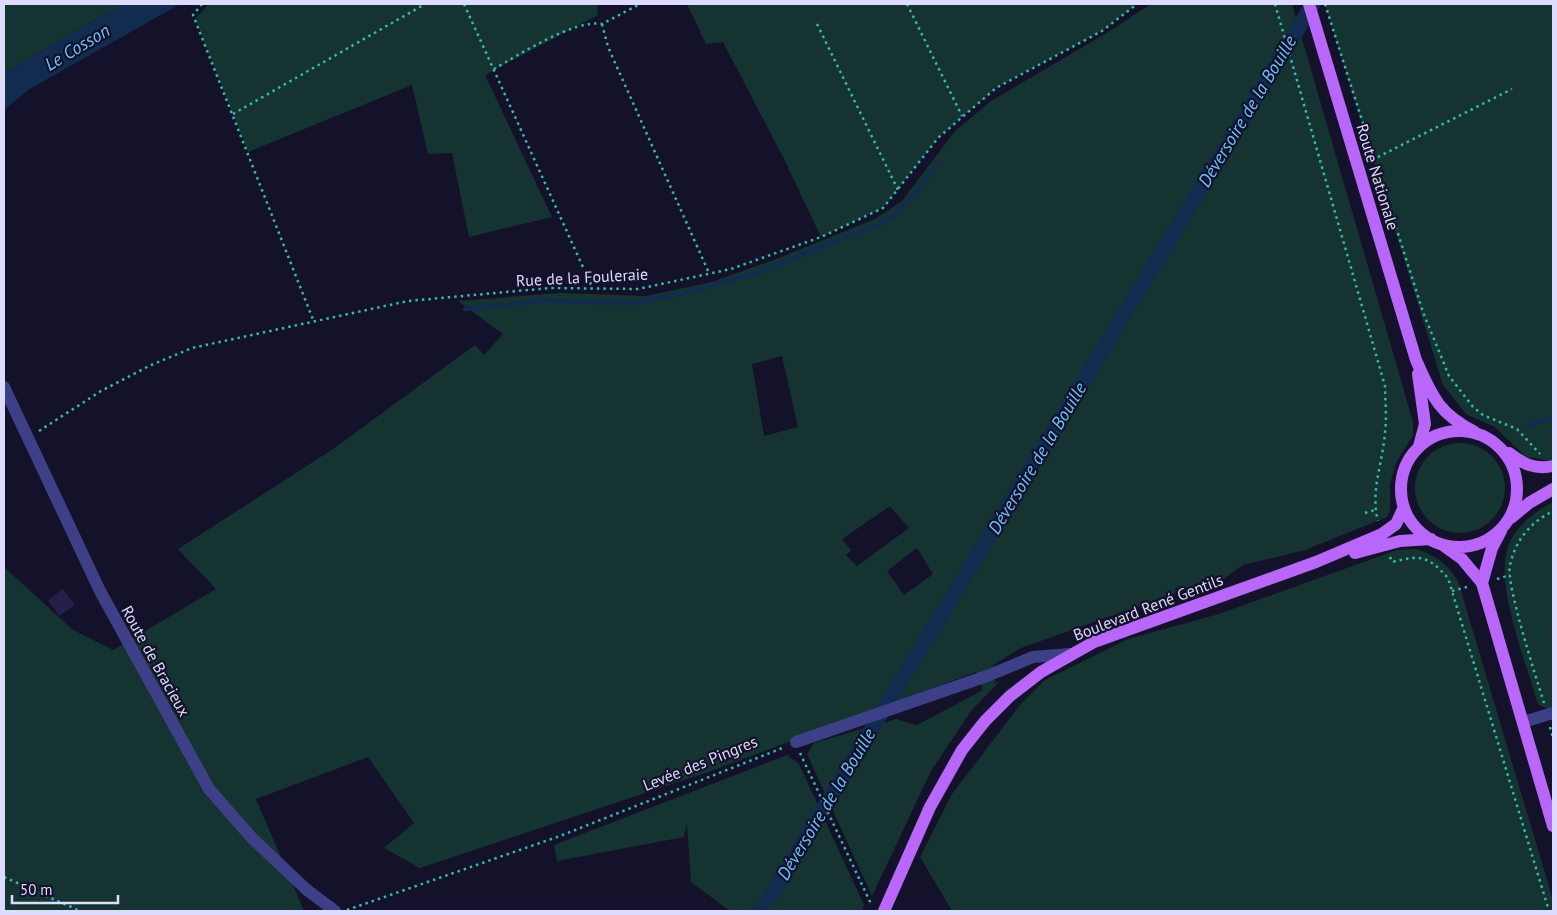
<svg xmlns="http://www.w3.org/2000/svg" width="1557" height="915" viewBox="0 0 1557 915" font-family="'PT Sans',sans-serif">
  <rect width="100%" height="100%" fill="#14122a"/>
  <path fill="#153431" fill-rule="evenodd" d="M4,4H122L4,73Z
    M209,4H597L598,15L485,75L552,217L469,237L452,153L428,154L412,85L248,152L195,19Z
    M687,4H1137L1102,31L996,88L938,138L883,208L821,237L784,159L723,42L706,44Z
    M1151,4H1292L1413,422V435L1396,463L1390,484V509L1387,517L1305,550L1243,565L1222,580L1184,591L1183,587L1175,588L1176,593L1021,648L993,665L995,683L1001,680L971,711L931,771L872,896L807,754L814,743L896,719L917,725L983,690L976,672L711,771L420,868L384,848L414,823L368,757L256,799L304,911H4V567L73,630L113,650L216,589L178,549L333,449L475,345L484,355L503,334L458,301L560,293L646,296L712,282L779,258L875,219L902,201L955,131L991,101L1105,34ZM782,356L798,427L764,436L752,364ZM890,506L909,528L857,566L846,555L851,550L842,539ZM917,548L933,574L904,595L887,571Z
    M1325,4H1553V461L1526,457L1495,427L1466,414L1443,385Z
    M1415 488a45 45 0 1 1 90 0a45 45 0 1 1-90 0Z
    M1553,502V707L1547,709L1538,704C1527,666 1496,588 1507,550C1513,528 1534,512 1553,502Z
    M1416,549C1437,556 1446,563 1458,581L1553,900V911H952L920,857L952,794L1020,705L1045,680L1128,639L1219,614L1397,550Z
    M787,755L799,764L864,905L862,911H730L691,882L687,824L684,837L557,861L554,845Z"/>
  <path fill="#112c4f" d="M122,4H180L28,90L4,110V73Z"/>
  <g fill="none" stroke-linecap="round" stroke-linejoin="round">
    <path stroke="#112c4f" stroke-width="4.5" d="M465,309L542,301L633,303L680,294L754,274L863,230C896,224 916,191 936,166
      M1526,426L1553,418"/>
    <path stroke="#112c4f" stroke-width="15" d="M761,911L1313,4"/>
  </g>
  <path fill="#241e4b" d="M63,589L75,605L59,616L48,600Z"/>
  <g fill="none" stroke-linecap="round" stroke-linejoin="round">
    <path stroke="#35b9a9" stroke-width="2.5" stroke-dasharray="2.5 4" stroke-linecap="butt" d="M202,4L193,15L314,322
      M464,4L592,287
      M907,4L962,116
      M1275,4L1385,386C1385,401 1387,417 1385,432C1383,462 1370,491 1378,521
      M1325,4L1423,312L1449,376L1473,407L1483,415L1517,429L1540,454
      M602,24L608,47L709,273
      M817,24L898,190
      M494,69C518,55 575,19 602,24L640,4
      M233,114L425,4
      M1372,160L1512,89
      M39,431L101,391L149,366L192,348L408,301L550,288L638,289L731,269L821,237L883,208L938,138L996,88L1102,31L1137,4
      M1365,513L1375,510
      M1390,557L1392,562C1421,555 1427,555 1448,578L1549,911
      M1497,579L1510,575
      M1452,591L1467,587
      M1544,703C1537,680 1505,582 1510,565C1516,539 1530,523 1553,511
      M1550,727L1553,738
      M800,753L872,906
      M4,877L80,911
      M347,910L560,836L785,747"/>
    <path stroke="#3e4087" stroke-width="12" d="M4,387L100,591L209,789L252,838L307,890L335,911
      M1523,722L1553,713
      M796,742L987,676L1033,657L1070,654"/>
    <path stroke="#b967fa" stroke-width="12" d="M1309,4L1416,360C1432,396 1438,413 1475,432
      M1418,374L1425,424L1419,446
      M1401 489a58 58 0 1 1 116 0a58 58 0 1 1-116 0Z
      M1509,453C1523,464 1535,470 1553,466
      M1511,518L1529,503L1553,489
      M1444,546L1462,559L1482,583L1553,826
      M1355,553L1400,541L1431,539
      M1482,583L1492,548L1501,531
      M884,911L930,807L962,750L985,721L1010,696L1041,672L1094,642L1316,562L1382,534L1396,524L1404,507"/>
  </g>
  <g text-anchor="middle" dominant-baseline="central" stroke-width="4.5" stroke-linejoin="round" paint-order="stroke">
    <g font-size="16" fill="#dedcfe" stroke="#14122a">
      <text transform="translate(1378 177) rotate(73)">Route Nationale</text>
      <text transform="translate(582 277) rotate(-3)">Rue de la Fouleraie</text>
      <text transform="translate(1148 607) rotate(-21)">Boulevard René Gentils</text>
      <text transform="translate(156 661) rotate(61)">Route de Bracieux</text>
      <text transform="translate(700 763) rotate(-22)">Levée des Pingres</text>
    </g>
    <g font-size="18" font-style="italic" fill="#6dc2fa" stroke="#14122a">
      <text transform="translate(77 47) rotate(-31)">Le Cosson</text>
      <text transform="translate(1247 111) rotate(-59)">Déversoire de la Bouille</text>
      <text transform="translate(1037 458) rotate(-59)">Déversoire de la Bouille</text>
      <text transform="translate(826 804) rotate(-59)">Déversoire de la Bouille</text>
    </g>
  </g>
  <rect width="1557" height="915" fill="none" stroke="#dedcfe" stroke-width="10"/>
  <path d="M12 895v8h106v-8" fill="none" stroke="#dedcfe" stroke-width="2.5"/>
  <text x="20" y="895" font-size="15" fill="#dedcfe" stroke="#14122a" stroke-width="4" paint-order="stroke">50 m</text>
</svg>
